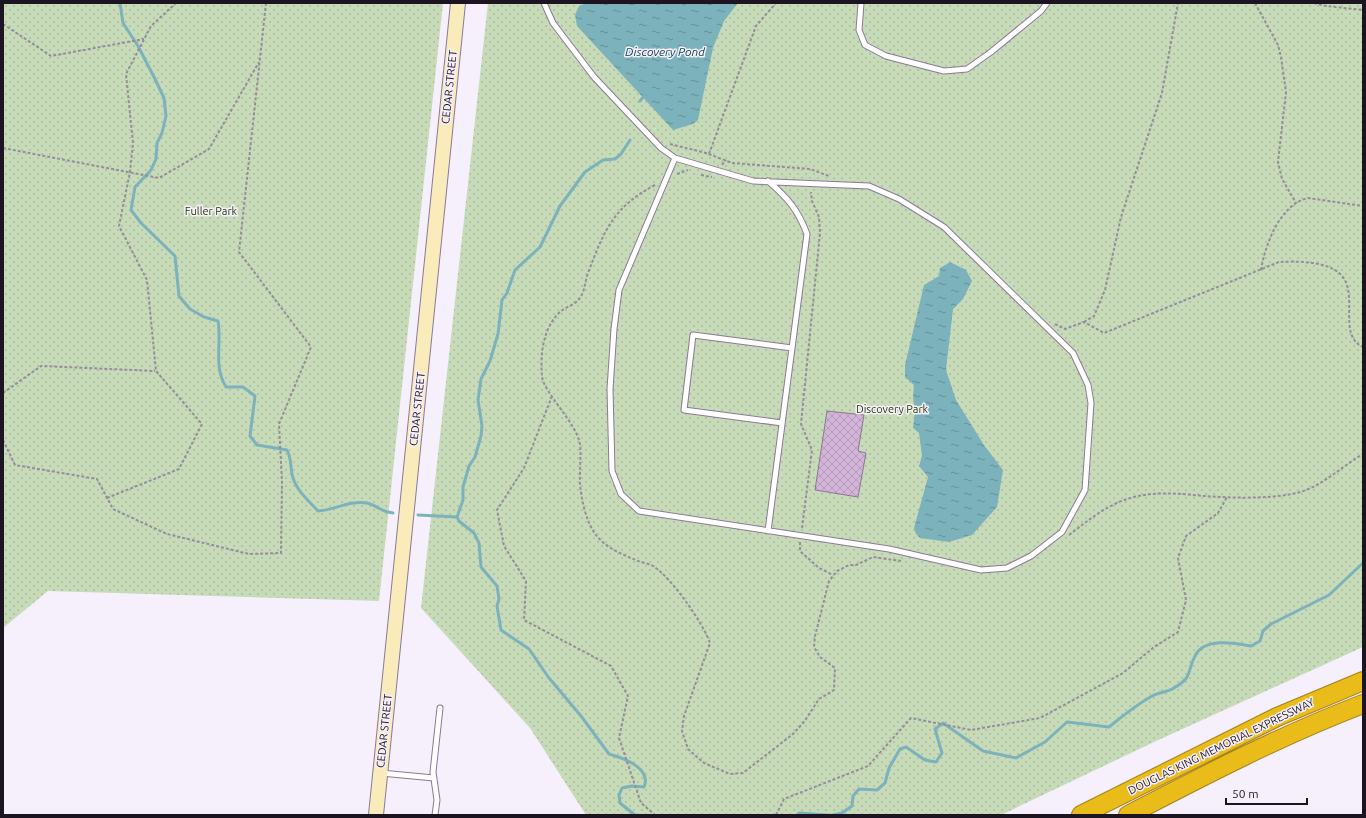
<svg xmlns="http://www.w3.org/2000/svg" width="1366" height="818" viewBox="0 0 1366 818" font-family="Ubuntu,sans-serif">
  <defs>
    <pattern id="park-dots" width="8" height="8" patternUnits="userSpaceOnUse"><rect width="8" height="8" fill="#c8dbb9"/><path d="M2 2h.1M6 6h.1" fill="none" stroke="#abbb9f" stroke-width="1.8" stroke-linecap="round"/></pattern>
    <pattern id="water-ripples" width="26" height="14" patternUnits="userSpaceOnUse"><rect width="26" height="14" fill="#7cb2bc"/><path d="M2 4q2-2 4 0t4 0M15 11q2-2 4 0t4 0" fill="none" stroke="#659098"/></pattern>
    <pattern id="building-cross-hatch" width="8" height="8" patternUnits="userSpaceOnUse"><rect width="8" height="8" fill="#d2b5d9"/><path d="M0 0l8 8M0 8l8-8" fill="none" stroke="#b49bba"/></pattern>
  </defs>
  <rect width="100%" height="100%" fill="#f6effc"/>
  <path fill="url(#park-dots)" d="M3,3H443L379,601L48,591L3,628Z
    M488,3H1363V647L1154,742L1001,815H586L530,728L421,608Z"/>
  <path fill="url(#water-ripples)" d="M586,3H738L724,21L713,48L698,120L693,124L673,130L577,26L575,15L579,6Z
    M950,262L966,270L972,281L963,299L953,309L946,370L956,400L984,445L1003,470L997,507L972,535L949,542L920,538L916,534L914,528L928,477L919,466L922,456L919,433L913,428L915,411L913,397L914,385L905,377V365L924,285L939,276L940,268Z"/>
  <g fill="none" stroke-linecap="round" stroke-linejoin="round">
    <path stroke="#7cb2bc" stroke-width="3" d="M120,3L123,23L138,46L155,79L164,98L166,116L162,133L157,143L156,159L151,170L135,187L131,210L141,223L175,256L179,296L190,309L204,317L218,321C222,344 213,366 226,387H243L255,396L250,436L257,445L287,450C292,459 290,468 293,478C297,491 309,501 318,511C334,510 350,500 367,503C377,505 380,512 393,513
      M640,101L645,95
      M630,140L621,154L615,159L603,160L585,172L560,206L540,247L515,270L507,293L502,300L498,334L490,361L481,379L478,400L482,426L481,436L475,457L469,466L463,487V500L457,517L459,521L474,533L479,543L481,567L497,586L499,599L497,606L501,630L529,649L549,678L581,716L609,754C623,758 652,768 644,787L632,786L622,788L619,795L620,803L635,815
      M418,515L457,517
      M797,815L799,813L828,815
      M833,815L842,813L852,806L853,796L859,789L877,790L885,783L889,768L900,749L906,747L925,760L936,762L942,753L935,729L943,723L983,751L1016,758L1045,742L1067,722L1109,727C1124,715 1137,704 1154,695C1160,692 1168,692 1174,688C1194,676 1186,673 1195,656C1204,637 1235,643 1251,646L1260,641L1263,631L1271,624L1329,595L1363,563"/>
  </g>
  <path fill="url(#building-cross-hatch)" stroke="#8d7793" d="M827,411L864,415L858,451L866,453L858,497L815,490Z"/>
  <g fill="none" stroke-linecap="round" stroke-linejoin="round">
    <g stroke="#8a7998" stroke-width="7">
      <path id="lane" d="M544,3L553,23L594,77L661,148L675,158L753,181L869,186L899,199L944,227L1073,353L1088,385L1091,403L1085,490L1062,532L1031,556L1007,568L981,570L889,549L639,511L621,494L612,471L610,389L614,329L619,290L675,158
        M861,3L859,30L865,45L886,56L944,71L967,69L991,52L1041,11L1047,3
        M782,423L684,410L693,335L792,348
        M768,531L807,234C798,210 788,198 768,181
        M381,773L434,778
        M435,815L437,800L433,772L440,708"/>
    </g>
    <g stroke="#8a7998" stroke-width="16">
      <path id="secondary" d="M376,815L458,3"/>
    </g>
    <g stroke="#a2821c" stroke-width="20">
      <path id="highway" d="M1081,815L1277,717L1363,681
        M1128,815C1205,775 1282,735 1363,704"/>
    </g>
    <path stroke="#948d9a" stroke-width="2" stroke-dasharray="3 2" stroke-linecap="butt" d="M1255,3L1278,45L1281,57L1286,92L1278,162L1282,179L1296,203
      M1314,3L1326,6L1363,10
      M3,24L51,56L144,39
      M670,144L706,153L732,163L810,169L829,176
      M3,148L159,178L209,149L259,62
      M709,154L756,26L776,3
      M722,165L726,160
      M677,174L688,170
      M701,175L712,177
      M655,185C613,207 604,231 588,273C585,281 585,290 581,296C577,305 566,306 560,312C543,328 540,354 542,376C543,392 576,422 580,444C581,455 580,464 580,474C579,491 585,521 596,535C605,547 621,554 636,560C641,563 648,563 653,566C671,577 703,623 710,643L684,716L682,731L688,749L704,763L730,774L743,773L793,734L804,722L819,699L834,690L835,668L820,657L814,647L815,636L829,581L837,571L849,565H856L873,557L901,561
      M1261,270C1265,245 1280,204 1308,198L1363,206
      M1084,322L1094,316L1105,290L1121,217L1162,93L1178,3
      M1055,324L1065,329L1084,322L1104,333L1279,262C1297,261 1325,261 1339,273C1361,291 1336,335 1363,347
      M3,393L41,366L155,371
      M552,396L524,468L497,510L504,546L526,581L524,620L611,666L628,696L619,738L641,803L655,815
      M3,440L15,465L97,479L113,509L167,534L249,554L281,553L282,482L279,424L311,347L239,252L266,3
      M107,498L179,469L202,424L156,371L147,280L119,226L130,172L133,143L126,74L151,26L176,3
      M802,528L812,450L801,424L820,233L819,217L812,201L811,192
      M1069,535C1085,523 1099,511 1117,503C1145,490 1175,493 1204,496C1232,498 1264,499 1292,494C1320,489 1339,468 1363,454
      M800,542V551L819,568L833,575
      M776,815L784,799L868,766L911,718L971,730L1040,718L1123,673L1154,647L1178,632L1186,600L1178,558L1186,536L1218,513L1227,497"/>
    <use href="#lane" stroke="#fff" stroke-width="5"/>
    <use href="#secondary" stroke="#f9ebba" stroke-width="14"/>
    <use href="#highway" stroke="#eabc19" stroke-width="18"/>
  </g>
  <g text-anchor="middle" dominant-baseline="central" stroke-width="3" stroke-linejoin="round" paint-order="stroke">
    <g font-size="11" fill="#1c1521" stroke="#f6effc">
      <text transform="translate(449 87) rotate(-84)">CEDAR STREET</text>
      <text transform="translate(417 409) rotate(-84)">CEDAR STREET</text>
      <text transform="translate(384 731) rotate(-84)">CEDAR STREET</text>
      <text transform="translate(1221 746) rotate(-26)">DOUGLAS KING MEMORIAL EXPRESSWAY</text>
    </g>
    <g font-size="11" fill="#243c00" stroke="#f6effc">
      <text x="211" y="211">Fuller Park</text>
      <text x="892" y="409">Discovery Park</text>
    </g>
    <g font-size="12" font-style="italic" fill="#14454d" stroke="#f6effc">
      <text x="665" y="51">Discovery Pond</text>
    </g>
  </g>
  <rect width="1366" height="818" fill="none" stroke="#1c1521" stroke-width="8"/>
  <path d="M1226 798v6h81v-6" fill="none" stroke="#1c1521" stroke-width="2"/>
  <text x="1232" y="798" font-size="12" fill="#1c1521" stroke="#f6effc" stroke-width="3" paint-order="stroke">50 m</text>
</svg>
